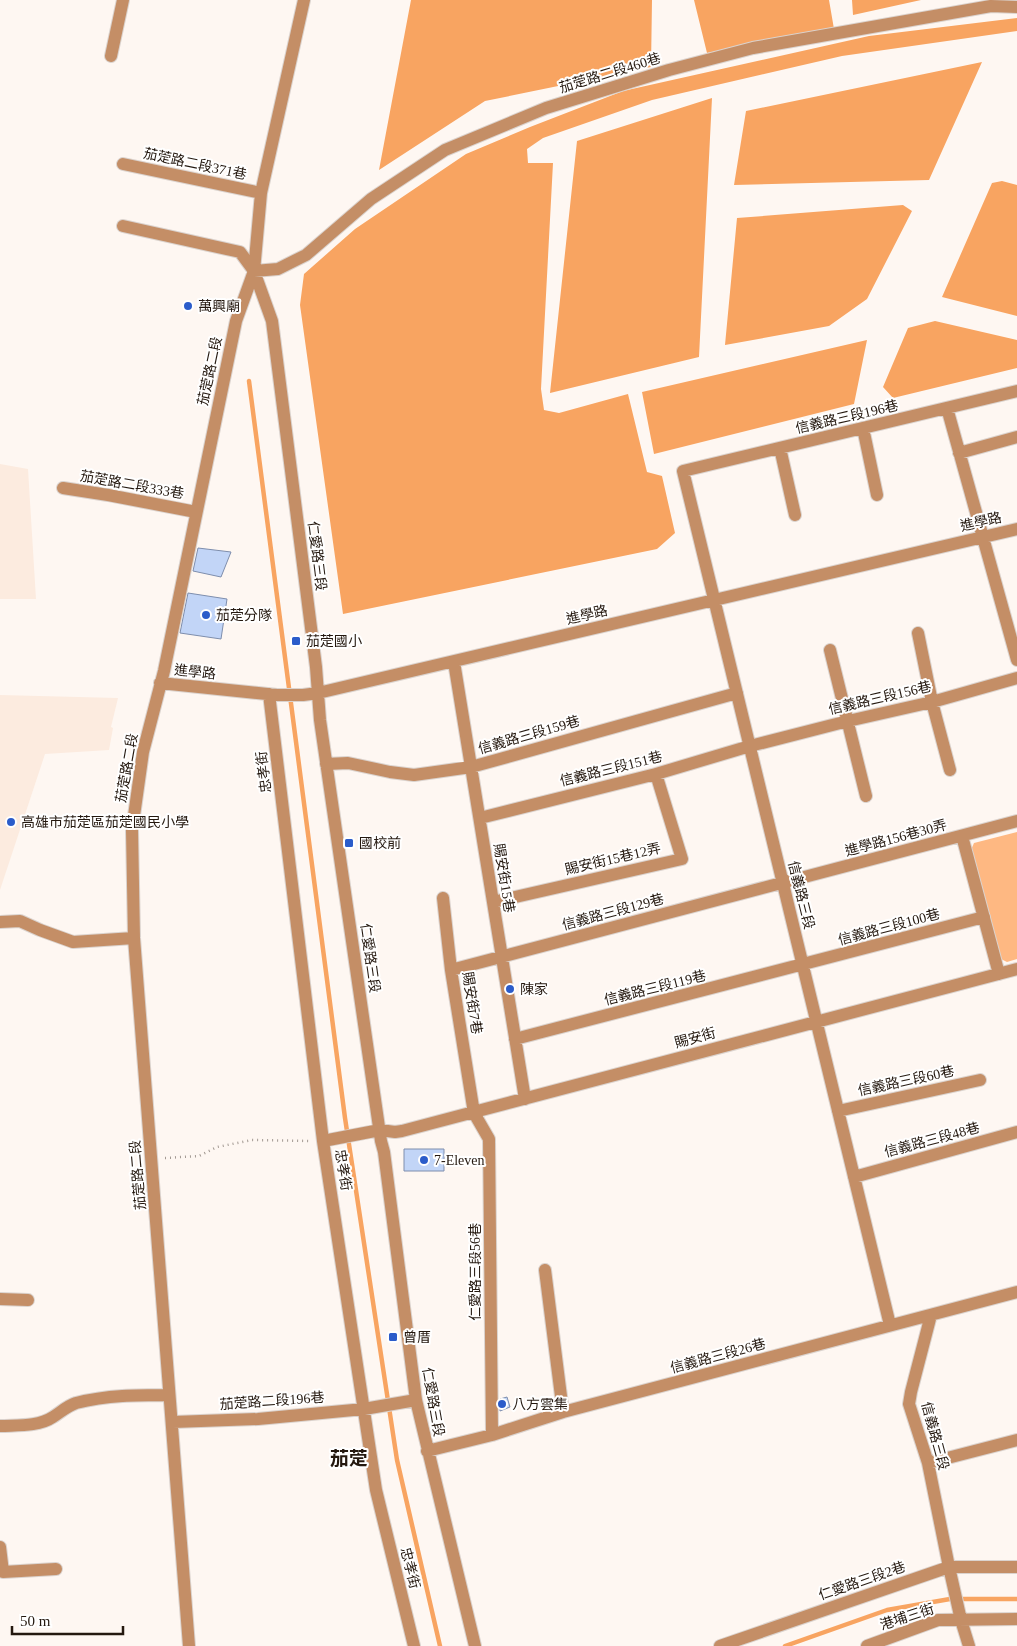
<svg xmlns="http://www.w3.org/2000/svg" width="1017" height="1646" viewBox="0 0 1017 1646" font-family="'Times New Roman','Noto Sans TC',serif">
  <rect width="100%" height="100%" fill="#fef7f2"/>
  <path fill="#fcebdf" d="M0,464L28,469L36,599H0Z
    M0,695L118,698L111,727L113,728L109,750L45,754L0,890Z"/>
  <path fill="#feb882" d="M1017,832V959L1007,962L999,958L970,852L974,843Z"/>
  <path fill="#f8a461" d="M411,0H652L651,67L485,101L379,170Z
    M694,0H829L834,29L707,53Z
    M852,0H921L853,15Z
    M1017,18V31L842,56L652,100L543,138L527,149L528,163H553L541,389L544,410L559,413L628,394L647,472L662,476L675,533L657,549L343,614L300,305L304,274L355,229L466,154L530,127L623,91L869,36Z
    M982,62L929,180L734,185L746,111Z
    M712,98L699,357L550,393L577,141Z
    M1002,181L1017,185V316L942,297L992,183Z
    M903,205L912,211L867,299L829,326L725,345L737,218Z
    M935,321L1017,340V368L893,398L883,387L908,328Z
    M867,340L854,404L654,454L642,392Z"/>
  <g fill="none" stroke-linecap="round" stroke-linejoin="round">
    <path stroke="#f8a461" stroke-width="4.5" d="M249,381L345,1118L397,1460L440,1646
      M785,1646L887,1610L950,1599H1017"/>
  </g>
  <path fill="#c2d5f7" stroke="#7e8ead" d="M198,548L231,552L221,577L193,571Z
    M188,593L227,599L221,639L180,633Z
    M404,1149H444V1171H404Z
    M507,1397L510,1407L500,1411V1399Z"/>
  <g fill="none" stroke-linecap="round" stroke-linejoin="round">
    <g stroke="#dbd3ce" stroke-width="14">
      <path id="minor" d="M111,56L123,0
        M123,164L261,193
        M123,226L240,252L254,271L272,321L316,667L320,720L381,1141L384,1152L416,1400L475,1646
        M254,271L278,269L306,255L371,199L445,150L546,108L669,70L753,48L991,6L1017,7
        M947,408L1017,660
        M863,428L877,495
        M780,448L795,515
        M959,453L1017,437
        M63,488L108,495L196,512
        M918,633L932,702L950,770
        M830,650L866,796
        M454,662L525,1099
        M160,683L277,695H303L318,693L1017,529
        M269,694L323,1141L376,1490L414,1646
        M326,764L348,763L390,772L414,775L471,767L737,693
        M480,818L656,774L750,746L848,721L932,702L1017,678
        M962,836L999,974
        M443,898L451,970L474,1113L489,1139L492,1435
        M493,902L682,859L656,774
        M0,922L20,921L40,930L73,942L134,938
        M451,970L1017,821
        M515,1039L984,917
        M838,1111L980,1080
        M323,1141L380,1130L395,1132L402,1131L1017,969
        M854,1177L1017,1132
        M545,1270L563,1412
        M0,1299L28,1300
        M931,1315L911,1392L909,1404L928,1463L949,1567L961,1620L969,1646
        M890,1325L683,471L1017,391
        M173,1422L258,1419L364,1409L416,1400
        M0,1426C17,1425 38,1427 53,1417C61,1412 67,1406 76,1403C107,1395 138,1395 169,1395
        M427,1451L492,1435L563,1412L1017,1292
        M928,1463L1017,1440
        M0,1547L3,1572L56,1569
        M189,1646L134,938L132,830L143,752L164,671L236,321L254,271L261,193L304,0
        M720,1646L949,1567H1017
        M867,1646L938,1620L1017,1619"/>
    </g>
    <path stroke="#a29992" stroke-width="2.5" stroke-dasharray="1 4" stroke-linecap="butt" d="M165,1158L199,1156L217,1147L252,1140L310,1141"/>
    <use href="#minor" stroke="#c48e66" stroke-width="12"/>
  </g>
  <g fill="#2b5cca" stroke="#fff" stroke-width="2">
    <circle cx="188" cy="306" r="5"/>
    <circle cx="206" cy="615" r="5"/>
    <rect x="291" y="636" width="10" height="10" rx="2.5"/>
    <circle cx="11" cy="822" r="5"/>
    <rect x="344" y="838" width="10" height="10" rx="2.5"/>
    <circle cx="510" cy="989" r="5"/>
    <circle cx="424" cy="1160" r="5"/>
    <rect x="388" y="1332" width="10" height="10" rx="2.5"/>
    <circle cx="502" cy="1404" r="5"/>
  </g>
  <g text-anchor="middle" dominant-baseline="central" stroke-width="4" stroke-linejoin="round" paint-order="stroke">
    <g font-size="14" fill="#24180f" stroke="#fff">
      <text transform="translate(610 73) rotate(-17)">茄萣路二段460巷</text>
      <text transform="translate(195 164) rotate(12)">茄萣路二段371巷</text>
      <text transform="translate(210 371) rotate(-78)">茄萣路二段</text>
      <text transform="translate(847 417) rotate(-13)">信義路三段196巷</text>
      <text transform="translate(132 485) rotate(10)">茄萣路二段333巷</text>
      <text transform="translate(981 522) rotate(-13)">進學路</text>
      <text transform="translate(317 556) rotate(83)">仁愛路三段</text>
      <text transform="translate(587 615) rotate(-13)">進學路</text>
      <text transform="translate(195 672) rotate(6)">進學路</text>
      <text transform="translate(880 698) rotate(-13)">信義路三段156巷</text>
      <text transform="translate(529 735) rotate(-16)">信義路三段159巷</text>
      <text transform="translate(127 768) rotate(-80)">茄萣路二段</text>
      <text transform="translate(611 769) rotate(-14)">信義路三段151巷</text>
      <text transform="translate(264 772) rotate(-97)">忠孝街</text>
      <text transform="translate(896 838) rotate(-15)">進學路156巷30弄</text>
      <text transform="translate(613 859) rotate(-13)">賜安街15巷12弄</text>
      <text transform="translate(504 878) rotate(81)">賜安街15巷</text>
      <text transform="translate(801 895) rotate(76)">信義路三段</text>
      <text transform="translate(613 912) rotate(-15)">信義路三段129巷</text>
      <text transform="translate(889 927) rotate(-15)">信義路三段100巷</text>
      <text transform="translate(370 958) rotate(82)">仁愛路三段</text>
      <text transform="translate(655 988) rotate(-14)">信義路三段119巷</text>
      <text transform="translate(472 1003) rotate(81)">賜安街7巷</text>
      <text transform="translate(695 1038) rotate(-15)">賜安街</text>
      <text transform="translate(906 1081) rotate(-12)">信義路三段60巷</text>
      <text transform="translate(932 1140) rotate(-15)">信義路三段48巷</text>
      <text transform="translate(343 1170) rotate(81)">忠孝街</text>
      <text transform="translate(138 1175) rotate(-95)">茄萣路二段</text>
      <text transform="translate(475 1272) rotate(-90)">仁愛路三段56巷</text>
      <text transform="translate(718 1356) rotate(-15)">信義路三段26巷</text>
      <text transform="translate(272 1401) rotate(-4)">茄萣路二段196巷</text>
      <text transform="translate(433 1402) rotate(80)">仁愛路三段</text>
      <text transform="translate(935 1436) rotate(75)">信義路三段</text>
      <text transform="translate(410 1568) rotate(76)">忠孝街</text>
      <text transform="translate(862 1581) rotate(-19)">仁愛路三段2巷</text>
      <text transform="translate(907 1617) rotate(-18)">港埔三街</text>
    </g>
    <g font-size="14" fill="#24180f" stroke="#fff" text-anchor="start">
      <text x="198" y="306">萬興廟</text>
      <text x="216" y="615">茄萣分隊</text>
      <text x="306" y="641">茄萣國小</text>
      <text x="21" y="822">高雄市茄萣區茄萣國民小學</text>
      <text x="359" y="843">國校前</text>
      <text x="520" y="989">陳家</text>
      <text x="434" y="1160">7-Eleven</text>
      <text x="403" y="1337">曾厝</text>
      <text x="512" y="1404">八方雲集</text>
    </g>
    <g font-size="19" font-weight="bold" fill="#24180f" stroke="#fff">
      <text x="349" y="1458">茄萣</text>
    </g>
  </g>
  <path d="M12 1626v8h111v-8" fill="none" stroke="#24180f" stroke-width="2.5"/>
  <text x="20" y="1626" font-size="15" fill="#24180f" stroke="#ffffff" stroke-width="4" paint-order="stroke">50 m</text>
</svg>
